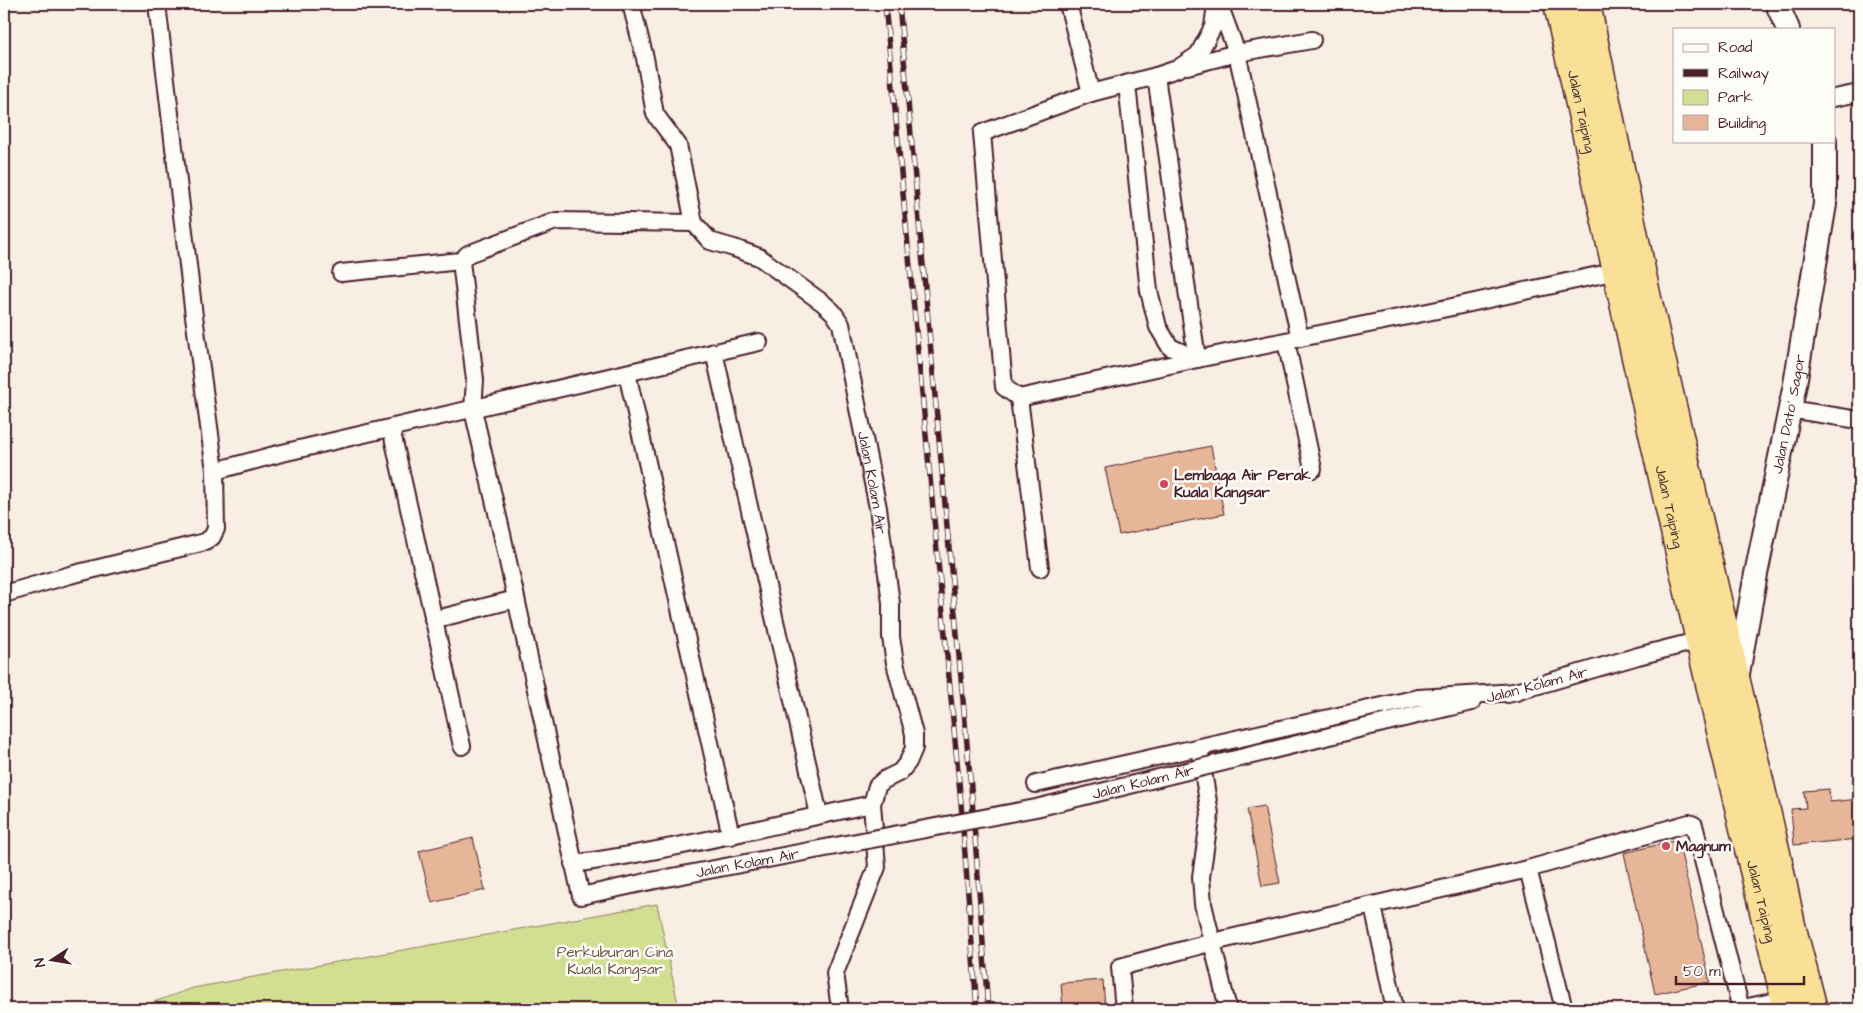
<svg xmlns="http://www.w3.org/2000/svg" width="1863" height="1013" viewBox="0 0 1863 1013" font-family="'Architects Daughter',sans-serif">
  <rect width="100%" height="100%" fill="#f9eee4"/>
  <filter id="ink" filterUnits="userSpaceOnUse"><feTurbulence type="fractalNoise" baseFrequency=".02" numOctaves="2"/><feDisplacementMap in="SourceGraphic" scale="10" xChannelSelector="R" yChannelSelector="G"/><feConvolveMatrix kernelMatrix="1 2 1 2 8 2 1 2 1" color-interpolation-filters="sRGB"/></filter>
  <g filter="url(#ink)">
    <path fill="#d2df92" stroke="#8e7f5e" d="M657,904L679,1009H134L193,988Z"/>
    <path fill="#e7b698" stroke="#4a1f2b" d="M1211,446L1224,514L1119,535L1105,468Z
      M1829,789L1830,802L1859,799V839L1794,845L1791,809L1806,808L1804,791Z
      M1264,806L1280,883L1262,886L1247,809Z
      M473,838L485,890L432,903L419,851Z
      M1678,840L1710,982L1655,994L1624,853Z
      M1103,980L1105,1009H1063L1061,983Z"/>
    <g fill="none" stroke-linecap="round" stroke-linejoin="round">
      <g stroke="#4a1f2b" stroke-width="20">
        <g id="street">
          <path d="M157,4L194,316L215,471L278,454L759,342"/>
          <path d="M631,4L645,58L655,114L678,145L694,223L556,221L468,254L461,261L475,380L473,410L502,534L581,896L651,881"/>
          <path d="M1068,4L1091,93"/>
          <path d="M1216,4L1213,27L1198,55L1177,69L1156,76L1091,93L982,133L1004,387L1019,398L1197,359L1452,307L1617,271"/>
          <path d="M1219,4L1237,53L1300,338"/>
          <path d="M1187,66L1237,53L1312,40"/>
          <path d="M1156,76L1197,359"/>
          <path d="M1127,84L1149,291L1158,327L1170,347L1197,359"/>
          <path d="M1834,98L1859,93"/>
          <path id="s1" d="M694,223L710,241L734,248L759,257L823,303L833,312L841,324L878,508L891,603V637L895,663L914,734V748L908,762L900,772L884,780L877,786L872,804L877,867L835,973L840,1009"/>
          <path d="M341,273L461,261"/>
          <path d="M1286,341L1313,469"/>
          <path d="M714,352L819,815"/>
          <path d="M627,373L731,836"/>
          <path d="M1019,398L1040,568"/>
          <path d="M1789,409L1859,420"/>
          <path d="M391,428L462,746"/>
          <path d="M4,594L70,575L205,542L212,537L216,529L215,471"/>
          <path d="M433,620L516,599"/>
          <path d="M1508,694L1638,656L1701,640"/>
          <path d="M1387,722L1472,702"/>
          <path d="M1199,747L1210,814L1201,877L1203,904L1228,1009"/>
          <path d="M1036,784L1418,698L1517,692"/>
          <path d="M573,864C674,850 773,825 872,804"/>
          <path d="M1528,869L1564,1009"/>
          <path d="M1373,906L1395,1009"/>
          <path d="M1124,1009L1120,967L1213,942L1528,869L1689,823L1694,825L1741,1009"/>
          <path d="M1738,1009L1792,998"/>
        </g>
      </g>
      <g stroke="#4a1f2b" stroke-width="26">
        <g id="secondary">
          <path d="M1777,4L1788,29"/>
          <path id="s2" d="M1737,679L1756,574L1795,384L1825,204V141"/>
        </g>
      </g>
      <g stroke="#4a1f2b" stroke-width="31">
        <g id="highway">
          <path id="s3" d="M1558,4C1632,340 1705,675 1788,1009"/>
          <path d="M1586,4L1646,294L1777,858L1791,925L1813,1009"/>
        </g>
      </g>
      <use href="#street" stroke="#fdfcf7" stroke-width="16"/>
      <use href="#secondary" stroke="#fdfcf7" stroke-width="22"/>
      <use href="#highway" stroke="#fadf96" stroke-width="28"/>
      <g stroke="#4a1f2b" stroke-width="5.5">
        <path id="rail" d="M885,4L961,803L977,1009
          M899,4L972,798L988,1009"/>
      </g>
      <use href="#rail" stroke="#fdfcf7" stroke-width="4" stroke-dasharray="11" stroke-linecap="butt"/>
      <g stroke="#4a1f2b" stroke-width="20" stroke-linecap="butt">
        <g id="street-bridge">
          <path id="s4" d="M651,881L1036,808L1387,722"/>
        </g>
      </g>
      <use href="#street-bridge" stroke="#fdfcf7" stroke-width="16"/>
    </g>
  </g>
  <g fill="#d1495b" stroke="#fdfcf7" stroke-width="2">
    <circle cx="1164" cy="484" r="5"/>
    <circle cx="1666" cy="846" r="5"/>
  </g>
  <g text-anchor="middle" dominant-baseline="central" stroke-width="5" stroke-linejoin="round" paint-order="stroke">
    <g font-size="15" fill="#4a1f2b" stroke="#fdfcf7">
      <text stroke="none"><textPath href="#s3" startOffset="110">Jalan Taiping</textPath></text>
      <text stroke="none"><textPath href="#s2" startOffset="270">Jalan Dato' Sagor</textPath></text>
      <text stroke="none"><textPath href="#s1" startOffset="344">Jalan Kolam Air</textPath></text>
      <text stroke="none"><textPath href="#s3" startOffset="515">Jalan Taiping</textPath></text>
      <text transform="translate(1537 685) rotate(-15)">Jalan Kolam Air</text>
      <text stroke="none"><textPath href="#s4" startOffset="502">Jalan Kolam Air</textPath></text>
      <text stroke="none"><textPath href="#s4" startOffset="98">Jalan Kolam Air</textPath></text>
      <text stroke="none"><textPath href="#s3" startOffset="920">Jalan Taiping</textPath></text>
    </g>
    <g font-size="15" font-weight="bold" fill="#4a1f2b" stroke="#fdfcf7" text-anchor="start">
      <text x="1174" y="475">Lembaga Air Perak<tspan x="1174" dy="17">Kuala Kangsar</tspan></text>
      <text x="1676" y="846">Magnum</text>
    </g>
    <g font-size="15" fill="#6c4f45" stroke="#fdfcf7">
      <text x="615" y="952">Perkuburan Cina<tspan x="615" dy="17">Kuala Kangsar</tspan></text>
    </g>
  </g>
  <rect width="1863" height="1013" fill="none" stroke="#fdfcf7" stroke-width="20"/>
  <rect x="10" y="10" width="1843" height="993" fill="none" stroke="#4a1f2b" stroke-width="2" filter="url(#ink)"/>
  <rect x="1673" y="28" width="162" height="115" fill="#fdfcf7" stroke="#b5a4a5"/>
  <rect x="1683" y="44" width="25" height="8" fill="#fdfcf7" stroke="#b5a4a5"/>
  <text x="1718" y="52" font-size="15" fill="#4a1f2b">Road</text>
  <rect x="1683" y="69" width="25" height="8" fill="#4a1f2b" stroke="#b5a4a5"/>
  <text x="1718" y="78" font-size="15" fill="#4a1f2b">Railway</text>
  <rect x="1683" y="90" width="25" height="15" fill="#d2df92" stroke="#b5a4a5"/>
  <text x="1718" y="102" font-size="15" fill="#4a1f2b">Park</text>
  <rect x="1683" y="115" width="25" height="15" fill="#e7b698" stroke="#b5a4a5"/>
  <text x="1718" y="128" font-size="15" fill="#4a1f2b">Building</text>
  <g transform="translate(52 960) rotate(258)" stroke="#fdfcf7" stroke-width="4" paint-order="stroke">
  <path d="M0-4L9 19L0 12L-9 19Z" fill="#4a1f2b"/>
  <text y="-8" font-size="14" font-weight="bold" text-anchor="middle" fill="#4a1f2b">N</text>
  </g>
  <path d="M1676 976v8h128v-8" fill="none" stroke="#4a1f2b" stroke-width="2.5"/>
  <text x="1683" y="976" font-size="15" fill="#4a1f2b" stroke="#fdfcf7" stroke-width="4" paint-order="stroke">50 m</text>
</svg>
